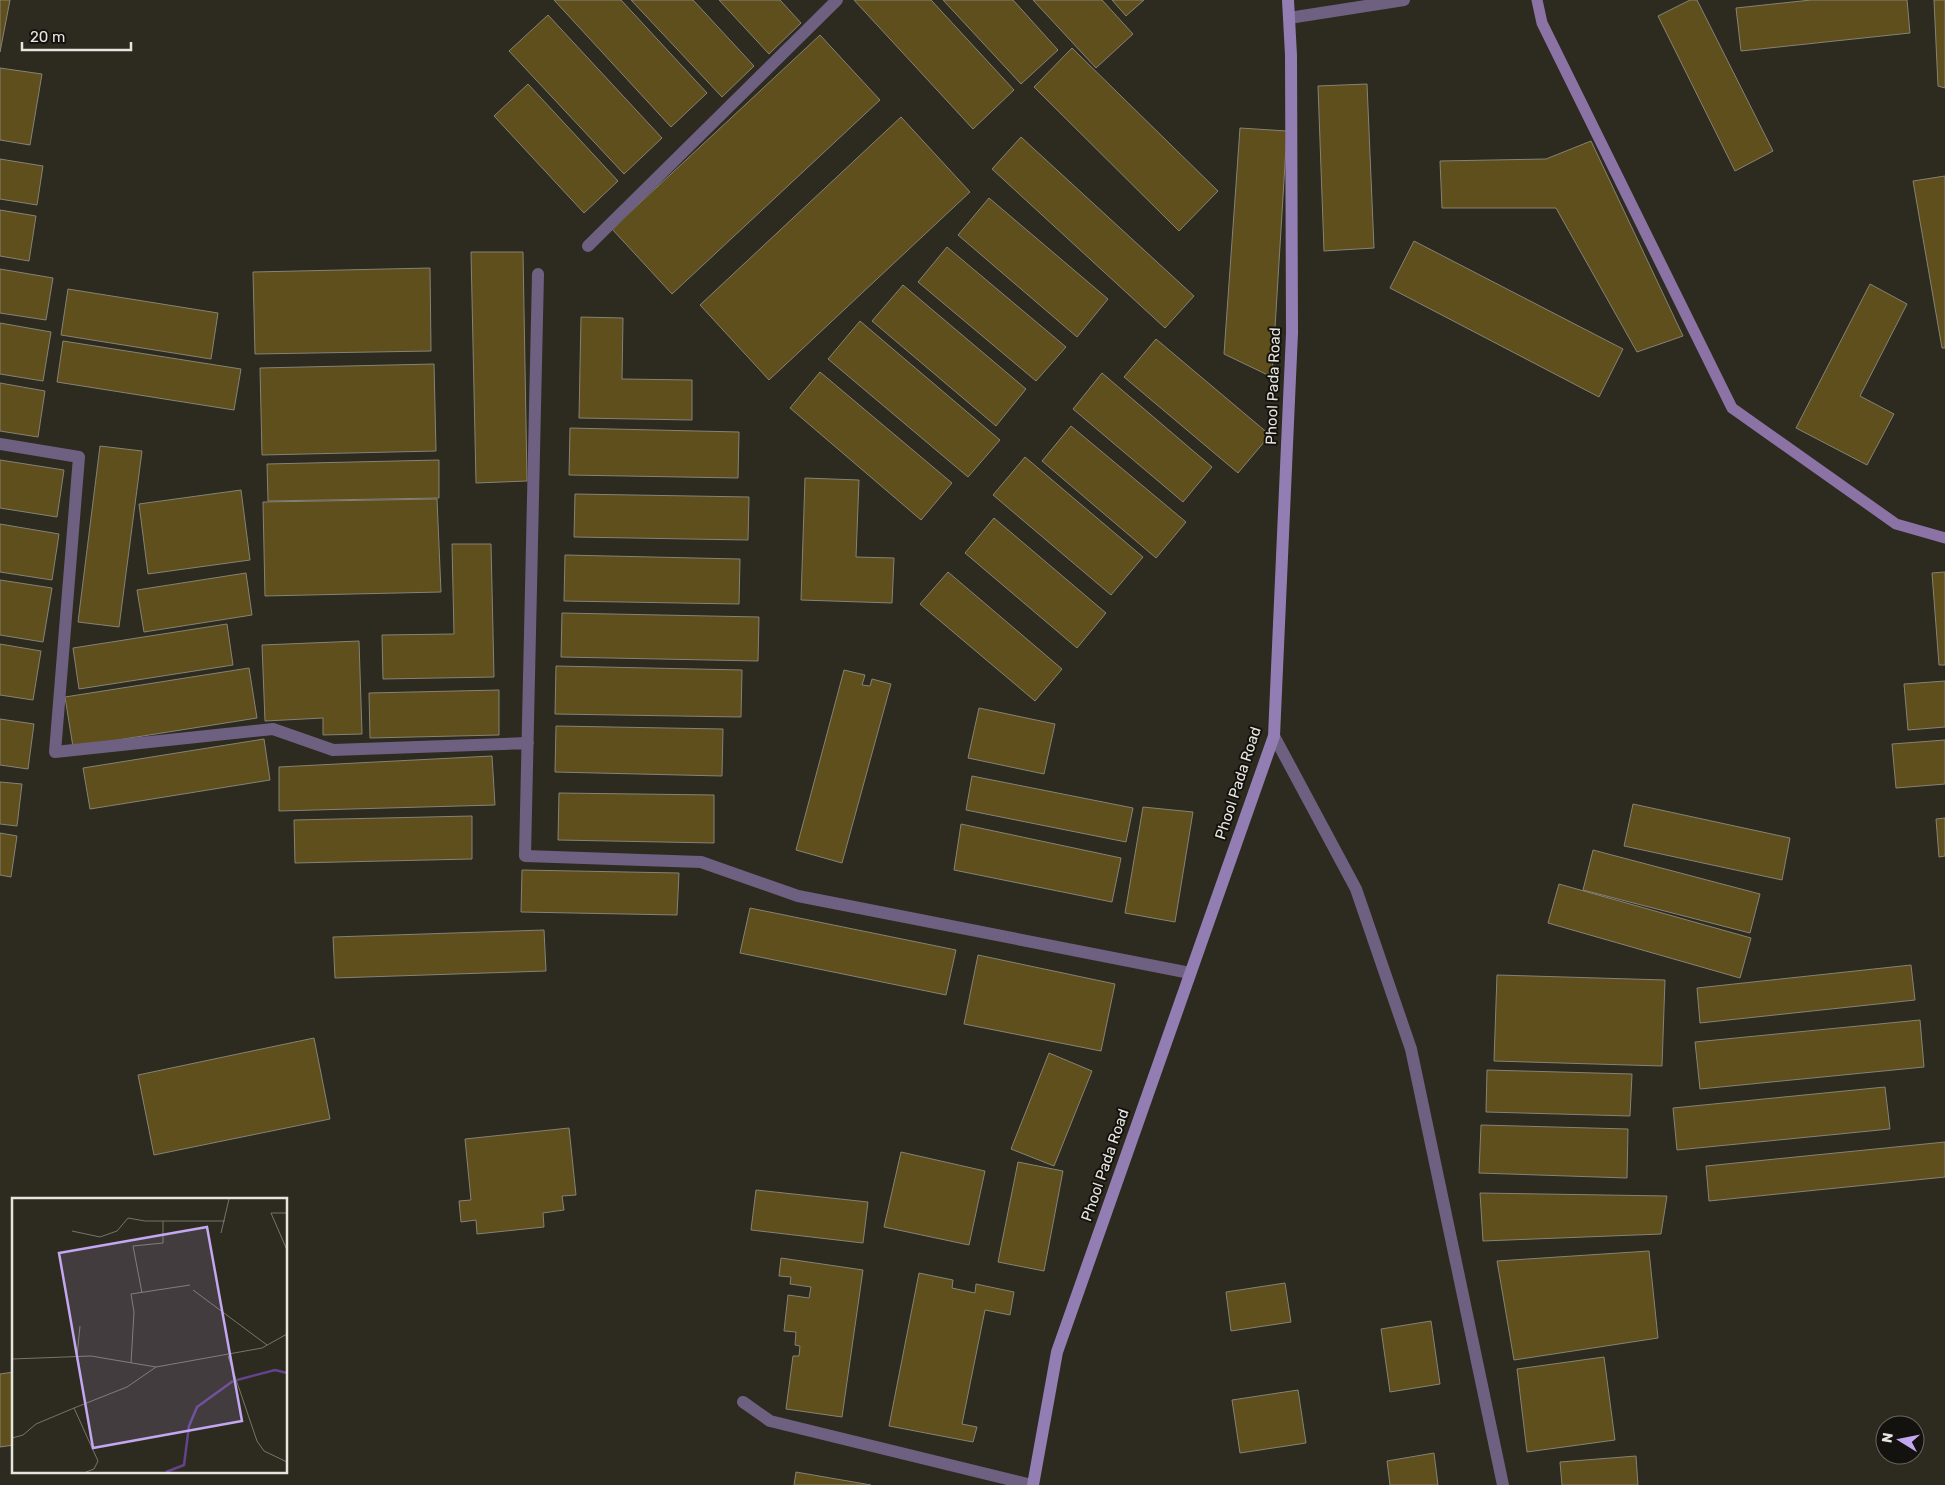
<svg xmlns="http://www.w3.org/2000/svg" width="1945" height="1485" viewBox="0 0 1945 1485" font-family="Rubik,sans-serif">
  <rect width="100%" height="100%" fill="#2d2a1f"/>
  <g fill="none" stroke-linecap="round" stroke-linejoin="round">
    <path stroke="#8b74a5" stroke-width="11" d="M1537,0L1542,23L1732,408L1896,524L1945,538"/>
  </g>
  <path fill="#5e4f1c" stroke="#868276" d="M0,0H10L0,52Z
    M554,0H621L707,93L671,127Z
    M631,0H693L754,66L722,97Z
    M719,0H780L801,23L769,54Z
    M854,0H931L1014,90L973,129Z
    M943,0H1013L1058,50L1021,84Z
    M1033,0H1102L1133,34L1096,68Z
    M1112,0H1144L1126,16Z
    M1690,0H1697L1773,151L1735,171L1658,16Z
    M1811,0H1907L1910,33L1741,51L1736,8Z
    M1934,0H1945V88L1938,86Z
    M548,15L662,138L624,174L509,51Z
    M820,35L880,100L672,294L612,229Z
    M1072,48L1218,191L1179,231L1034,87Z
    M0,68L42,74L30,145L0,140Z
    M528,84L618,181L584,213L494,116Z
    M1367,84L1374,248L1324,251L1318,86Z
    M901,117L970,192L769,380L700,305Z
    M1240,128L1287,131L1272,377L1224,354Z
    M1021,137L1194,296L1165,328L992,169Z
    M1591,141L1683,336L1637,352L1556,208H1442L1440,161L1546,159Z
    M0,159L43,166L37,205L0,199Z
    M1945,176V348H1942L1913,181Z
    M989,198L1108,299L1077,337L958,235Z
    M0,210L36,216L29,261L0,256Z
    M1414,241L1623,349L1599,397L1390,288Z
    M947,247L1066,347L1036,381L918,282Z
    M471,252H523L527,481L476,483Z
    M430,268L431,351L255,354L253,272Z
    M0,269L53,278L46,320L0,313Z
    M1870,284L1907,304L1860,396L1894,414L1867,465L1796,428Z
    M903,285L1026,389L996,426L872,321Z
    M68,289L218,313L211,359L61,335Z
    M581,317L623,318L622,379L692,380V420L579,418Z
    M860,321L1000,440L968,477L828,359Z
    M0,323L51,332L43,381L0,374Z
    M1156,339L1270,435L1238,473L1124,377Z
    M63,341L241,369L234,410L57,382Z
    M434,364L436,451L262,455L260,368Z
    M820,372L952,483L921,520L790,408Z
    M1102,373L1212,467L1183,502L1073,409Z
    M0,383L45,391L38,437L0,431Z
    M1071,426L1186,522L1156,558L1042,461Z
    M570,428L739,432L738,478L569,475Z
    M100,446L142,451L119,627L78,622Z
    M1025,457L1143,557L1111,595L993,495Z
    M0,460L64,470L57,517L0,508Z
    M439,460V498L268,501L267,464Z
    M805,478L859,480L856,557L894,558L892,603L801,600Z
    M241,490L250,560L148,574L139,504Z
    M575,494L749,497L748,540L574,537Z
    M437,499L441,592L265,596L263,502Z
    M994,518L1106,613L1077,648L965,553Z
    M0,524L59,534L52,580L0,572Z
    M452,544H491L494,677L383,679L382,635L454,634Z
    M565,555L740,559L739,604L564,601Z
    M948,572L1062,669L1035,701L920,604Z
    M1945,572V665H1939L1932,573Z
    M246,573L252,615L144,632L137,590Z
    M0,580L52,588L43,642L0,635Z
    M562,613L759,617L758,661L561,657Z
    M227,624L233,665L79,689L73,648Z
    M359,641L362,734L323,735V718L265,721L262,645Z
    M0,644L41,651L33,700L0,695Z
    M556,666L742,670L741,717L555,714Z
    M249,668L257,718L73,747L65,697Z
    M844,670L865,675L862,685L870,686L872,679L891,684L842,863L796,850Z
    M1945,681V727L1908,730L1904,684Z
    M499,690V735L370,738L369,693Z
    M979,708L1055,724L1044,774L968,758Z
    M0,719L34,724L28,769L0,765Z
    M556,726L723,729L722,776L555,772Z
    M264,739L270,780L90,809L83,768Z
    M1945,740V784L1896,788L1892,744Z
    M492,756L495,805L279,811V767Z
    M972,776L1133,808L1126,842L966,810Z
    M0,782L22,784L17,826L0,824Z
    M559,793L714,795V843L558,840Z
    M1633,804L1790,838L1782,880L1624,846Z
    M1143,807L1193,812L1175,922L1125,913Z
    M472,816V859L295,863L294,820Z
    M1945,818V856L1939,857L1936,819Z
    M961,824L1121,858L1112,902L954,870Z
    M0,833L17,836L11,877L0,875Z
    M1593,850L1760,894L1750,933L1583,890Z
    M522,870L679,873L677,915L521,912Z
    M1559,884L1751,938L1740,978L1548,923Z
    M750,908L956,950L946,995L740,953Z
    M544,930L546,971L335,978L333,937Z
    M978,955L1115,984L1101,1051L964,1024Z
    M1911,965L1915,1000L1700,1023L1697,988Z
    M1497,975L1665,980L1662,1066L1494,1061Z
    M1920,1020L1924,1067L1700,1089L1695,1042Z
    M314,1038L330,1119L154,1155L138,1075Z
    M1049,1053L1092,1071L1054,1166L1011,1149Z
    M1487,1070L1632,1074L1630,1116L1486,1112Z
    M1885,1087L1890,1129L1677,1150L1673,1108Z
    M1481,1125L1628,1129L1627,1178L1479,1173Z
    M569,1128L576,1195L562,1196L564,1210L543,1213L544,1227L477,1234L476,1220L461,1222L459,1201L471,1200L465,1139Z
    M1945,1142V1177L1709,1201L1706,1166Z
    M901,1152L985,1171L969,1245L884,1227Z
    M1018,1162L1063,1171L1044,1271L998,1262Z
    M756,1190L868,1202L863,1243L751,1230Z
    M1480,1193L1667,1196L1661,1234L1483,1241Z
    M1649,1251L1658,1338L1514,1360L1497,1261Z
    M781,1258L863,1270L842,1417L786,1409L793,1356H799L800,1346L795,1345L796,1332L784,1331L788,1295L809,1298L811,1287L790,1284L791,1277L779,1276Z
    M919,1273L953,1280L952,1288L975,1293L976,1284L1014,1292L1010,1315L985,1310L962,1424L977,1427L973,1442L889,1426Z
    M1285,1283L1291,1322L1231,1331L1226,1292Z
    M1431,1321L1440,1384L1390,1392L1381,1329Z
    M1604,1357L1615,1440L1527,1452L1517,1369Z
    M14,1372V1445L0,1447V1374Z
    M1298,1390L1306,1443L1240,1453L1232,1400Z
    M1434,1453L1438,1485H1390L1387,1461Z
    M1636,1456L1638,1485H1562L1560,1462Z
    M796,1472L871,1485H794Z"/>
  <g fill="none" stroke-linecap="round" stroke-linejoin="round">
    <path stroke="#6d6081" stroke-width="12" d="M1289,18L1404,0
      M588,246L837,0
      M538,274L525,856L701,862L798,896L1190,973
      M0,444L79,457L55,752L273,729L333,750L528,743
      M1274,736L1356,889L1411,1049L1503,1485
      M743,1402L770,1421L1032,1485"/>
    <path stroke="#927eb3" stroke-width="12" d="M1033,1485L1057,1352L1274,736L1292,333L1291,55L1288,0"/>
  </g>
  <g text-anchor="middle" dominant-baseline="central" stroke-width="4" stroke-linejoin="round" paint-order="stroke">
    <g font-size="15" fill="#e7e5de" stroke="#14120e">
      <text transform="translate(1273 386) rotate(-88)">Phool Pada Road</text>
      <text transform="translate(1238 783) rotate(-72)">Phool Pada Road</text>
      <text transform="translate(1105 1165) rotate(-71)">Phool Pada Road</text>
    </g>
  </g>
  <g transform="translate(12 1198)">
    <rect width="275" height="275" fill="#2d2a1f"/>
    <path fill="none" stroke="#63438d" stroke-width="2.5" d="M225,182L263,172L275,175M154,274L172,267L177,228L185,209L221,183"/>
    <path fill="none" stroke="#77756b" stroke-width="1" d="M275,15H259L275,52M60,33L88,39L105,33L116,20L133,23H213M209,35L217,1M181,92L255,147M130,95L121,48L151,45V23M65,158L68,128M216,158L245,243L252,253L275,264M0,161L79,158L144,169L250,150L275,136M119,165L122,114L119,96L178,87M0,240L11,237L24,226L62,210M74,274L82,271L86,263L62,210L115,189L144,169"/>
    <path fill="#c4a7f1" fill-opacity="0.15" stroke="#c4a7f1" stroke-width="2.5" d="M195,29L230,223L81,250L47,55Z"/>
    <rect width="275" height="275" fill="none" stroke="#e7e5de" stroke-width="2.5"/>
  </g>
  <g transform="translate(1900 1440) rotate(280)"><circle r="24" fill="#14120e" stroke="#686661"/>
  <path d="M0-4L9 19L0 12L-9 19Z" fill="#c4a7f1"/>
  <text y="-8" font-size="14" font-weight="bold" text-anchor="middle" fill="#e7e5de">N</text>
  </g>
  <path d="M22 42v8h109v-8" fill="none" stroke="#e7e5de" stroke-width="2.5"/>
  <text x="30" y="42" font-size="15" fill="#e7e5de" stroke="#14120e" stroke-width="4" paint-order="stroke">20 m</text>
</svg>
